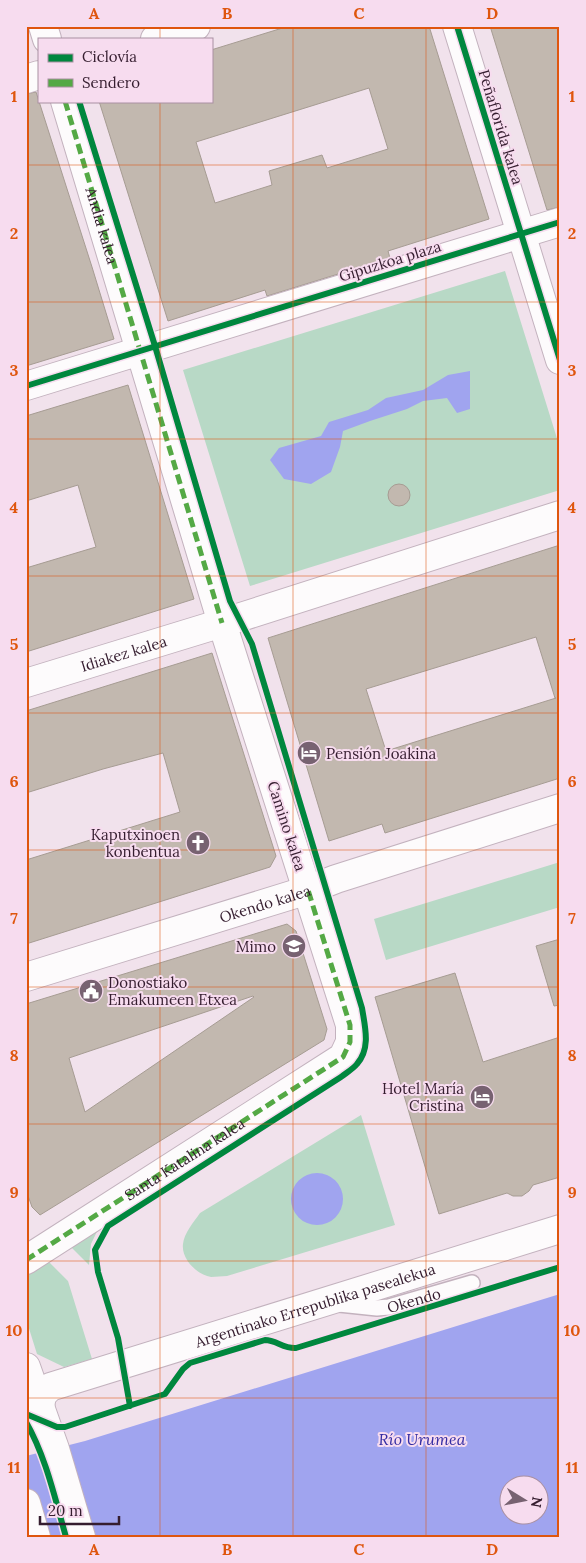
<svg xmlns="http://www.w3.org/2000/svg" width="586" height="1563" viewBox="0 0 586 1563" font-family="Lora,serif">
  <rect width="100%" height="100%" fill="#f1e2ec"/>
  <path fill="#b8d9c6" d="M505,271L560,448V490L250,586L183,370Z
    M560,862V907L386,960L374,919Z
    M361,1115L395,1225L227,1276C222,1276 216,1277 211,1277C197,1275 181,1259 183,1244C184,1233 194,1222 200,1213Z
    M101,1223L91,1244L89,1265L67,1243Z
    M46,1259L68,1281L92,1359L64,1367L37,1354L26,1319V1272Z"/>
  <path fill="#a0a4ef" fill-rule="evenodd" d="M470,371V409L457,413L447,398L423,401L407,409L370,421L343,431L340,447L331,472L311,484L284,479L270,460L279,448L321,436L329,422L368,410L386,398L423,390L448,375Z
    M291 1199a26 26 0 1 1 52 0a26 26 0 1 1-52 0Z
    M560,1294V1537H26V1456L85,1441ZM508,1486H538V1516H508Z"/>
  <path fill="#c2b8af" stroke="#a69c93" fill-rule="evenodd" d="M289,26H429L489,219L388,251L390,258L267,296L265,290L168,321L99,101H211V50ZM369,88L388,149L327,168L322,155L269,171L272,185L215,203L196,142Z
    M490,26H560V207L547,210Z
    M36,92L92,267L114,339L26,366V94Z
    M128,385L194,599L26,652V568L96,547L78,485L26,501V416Z
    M388 495a11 11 0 1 1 22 0a11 11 0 1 1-22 0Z
    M560,545V778L385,833L382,824L329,841L268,638ZM536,637L555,698H556L386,751L366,689Z
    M212,653L276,856L270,867L26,944V860L180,812L163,753L103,769L26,793V711Z
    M287,924L296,931L327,1029L324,1040L40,1215L32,1207L26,1190V1004ZM253,996L254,997L85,1112L69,1058Z
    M560,939V1005L554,1006L536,946Z
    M455,973L483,1062L560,1037V1177L533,1185L529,1191L522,1196H513L507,1193L439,1214L375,997Z"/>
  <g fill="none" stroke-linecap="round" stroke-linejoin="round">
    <g stroke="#c3b2be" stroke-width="18">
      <g id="lane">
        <path id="s1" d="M339,1304L377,1308L389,1307L472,1283"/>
      </g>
    </g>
    <g stroke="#c3b2be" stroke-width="30">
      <g id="street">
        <path d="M43,26L47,39"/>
        <path d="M457,26L560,360"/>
        <path d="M155,39L196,26"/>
        <path d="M26,79L39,75"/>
        <path d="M26,386L560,222"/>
        <path id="s2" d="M26,977L308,890L336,879L560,808"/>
        <path id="s3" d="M26,1260L343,1057L350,1042V1025L222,623L65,101"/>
      </g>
    </g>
    <g stroke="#c3b2be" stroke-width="30">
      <g id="secondary">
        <path id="s4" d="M26,683L222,623L560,515"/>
        <path d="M26,1367L55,1449L81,1537"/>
        <path id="s5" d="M40,1407L42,1395L50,1387L560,1229"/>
        <path d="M26,1503L36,1537"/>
      </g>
    </g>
    <use href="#lane" stroke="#fdfbfc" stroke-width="15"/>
    <use href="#street" stroke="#fdfbfc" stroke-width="28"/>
    <use href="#secondary" stroke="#fdfbfc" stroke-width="28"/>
    <g stroke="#54a945" stroke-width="5" stroke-dasharray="10 5" stroke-linecap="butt">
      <path id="s6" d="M65,101L222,623"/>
      <path d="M26,1260L343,1057L350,1042V1025L308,890"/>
    </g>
    <g stroke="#f7dcef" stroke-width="9">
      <path id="cycleway" d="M457,26L560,360
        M79,101L155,346L230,601L252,644L362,1008C365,1027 371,1048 357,1064C353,1069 346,1073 341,1077L108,1226L95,1250L98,1272L118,1338L130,1406
        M26,386L560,222
        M26,1414L57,1427H65L165,1394L183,1369L190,1363L265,1340C276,1340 284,1349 296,1348L560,1267
        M26,1422C46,1457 55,1499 66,1537"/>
    </g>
    <use href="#cycleway" stroke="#00873e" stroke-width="6"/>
  </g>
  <path fill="none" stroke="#df560e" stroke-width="1" stroke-opacity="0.55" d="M160,26V39M293,26V1537M426,26V1537M160,101V1537M26,165H560M26,302H560M26,439H560M26,576H560M26,713H560M26,850H560M26,987H560M26,1124H560M26,1261H560M26,1398H560"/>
  <defs>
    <g id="hotel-disc" transform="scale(1.25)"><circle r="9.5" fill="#776271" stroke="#f7dcef"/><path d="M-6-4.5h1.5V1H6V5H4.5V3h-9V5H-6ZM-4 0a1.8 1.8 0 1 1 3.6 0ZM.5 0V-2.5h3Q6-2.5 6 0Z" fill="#fff"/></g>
    <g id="church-disc" transform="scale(1.25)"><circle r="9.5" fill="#776271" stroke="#f7dcef"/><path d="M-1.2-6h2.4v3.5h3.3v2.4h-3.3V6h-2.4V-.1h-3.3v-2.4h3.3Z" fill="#fff"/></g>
    <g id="school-disc" transform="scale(1.25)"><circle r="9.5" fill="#776271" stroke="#f7dcef"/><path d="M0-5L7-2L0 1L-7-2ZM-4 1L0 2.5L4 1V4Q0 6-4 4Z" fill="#fff"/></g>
    <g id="civic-disc" transform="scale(1.25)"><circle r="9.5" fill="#776271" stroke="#f7dcef"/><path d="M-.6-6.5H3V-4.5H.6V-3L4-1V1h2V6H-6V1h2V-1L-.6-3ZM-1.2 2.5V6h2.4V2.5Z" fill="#fff"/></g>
  </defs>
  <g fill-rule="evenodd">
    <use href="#hotel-disc" x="309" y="753"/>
    <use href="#church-disc" x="198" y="843"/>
    <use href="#school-disc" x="294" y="946"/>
    <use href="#civic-disc" x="91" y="991"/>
    <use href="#hotel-disc" x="482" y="1097"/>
  </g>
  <g text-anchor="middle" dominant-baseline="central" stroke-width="4" stroke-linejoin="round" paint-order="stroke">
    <g font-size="15" fill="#351d2f" stroke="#f7dcef">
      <text transform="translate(501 127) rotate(73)">Peñaflorida kalea</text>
      <text stroke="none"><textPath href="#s6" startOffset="130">Andia kalea</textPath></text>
      <text transform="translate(390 261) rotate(-17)">Gipuzkoa plaza</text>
      <text stroke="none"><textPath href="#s4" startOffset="102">Idiakez kalea</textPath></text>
      <text transform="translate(287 826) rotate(72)">Camino kalea</text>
      <text stroke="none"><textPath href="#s2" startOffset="250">Okendo kalea</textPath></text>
      <text stroke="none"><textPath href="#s3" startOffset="188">Santa Katalina kalea</textPath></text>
      <text stroke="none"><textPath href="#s1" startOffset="76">Okendo</textPath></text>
      <text stroke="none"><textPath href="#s5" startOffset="301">Argentinako Errepublika pasealekua</textPath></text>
    </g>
    <g font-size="15" fill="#351d2f" stroke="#f7dcef" text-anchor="end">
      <text x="326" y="753" text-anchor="start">Pensión Joakina</text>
      <text x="180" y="834">Kaputxinoen<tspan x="180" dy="17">konbentua</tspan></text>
      <text x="276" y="946">Mimo</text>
      <text x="108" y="982" text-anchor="start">Donostiako<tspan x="108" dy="17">Emakumeen Etxea</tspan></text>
      <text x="464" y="1088">Hotel María<tspan x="464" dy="17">Cristina</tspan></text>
    </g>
    <g font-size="16" font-style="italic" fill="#342ca2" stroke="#f7dcef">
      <text x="422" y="1439">Río Urumea</text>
    </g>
  </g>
  <rect width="586" height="1563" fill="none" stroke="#f7dcef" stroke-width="55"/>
  <rect x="38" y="38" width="175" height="65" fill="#f7dcef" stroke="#a990a2"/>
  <rect x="48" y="54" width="25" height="8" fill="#00873e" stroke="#a990a2"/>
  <text x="82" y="62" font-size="15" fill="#351d2f">Ciclovía</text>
  <rect x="48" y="79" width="25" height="8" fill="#54a945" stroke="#a990a2"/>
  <text x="82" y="88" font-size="15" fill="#351d2f">Sendero</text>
  <g transform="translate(524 1500) rotate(100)"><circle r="24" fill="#f7dcef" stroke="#a990a2"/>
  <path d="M0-4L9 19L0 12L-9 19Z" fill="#776271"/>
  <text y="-8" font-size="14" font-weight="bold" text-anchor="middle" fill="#351d2f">N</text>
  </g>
  <path d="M40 1516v8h79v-8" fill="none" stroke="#351d2f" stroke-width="2.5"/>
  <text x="48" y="1516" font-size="15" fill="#351d2f" stroke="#f7dcef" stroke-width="4" paint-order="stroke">20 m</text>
  <rect x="28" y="28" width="530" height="1508" fill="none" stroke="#df560e" stroke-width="2"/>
  <g font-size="16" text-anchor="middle" font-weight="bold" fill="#df560e">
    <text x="94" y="19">A</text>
    <text x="227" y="19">B</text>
    <text x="359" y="19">C</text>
    <text x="492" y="19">D</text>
    <text x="14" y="102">1</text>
    <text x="572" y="102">1</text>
    <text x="14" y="239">2</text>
    <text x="572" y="239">2</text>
    <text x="14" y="376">3</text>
    <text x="572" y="376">3</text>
    <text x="14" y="513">4</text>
    <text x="572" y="513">4</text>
    <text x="14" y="650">5</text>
    <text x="572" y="650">5</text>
    <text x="14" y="787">6</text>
    <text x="572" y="787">6</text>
    <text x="14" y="924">7</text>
    <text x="572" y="924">7</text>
    <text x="14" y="1061">8</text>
    <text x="572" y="1061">8</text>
    <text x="14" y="1198">9</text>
    <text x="572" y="1198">9</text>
    <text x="14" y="1336">10</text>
    <text x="572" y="1336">10</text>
    <text x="14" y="1473">11</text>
    <text x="572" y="1473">11</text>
    <text x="94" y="1555">A</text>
    <text x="227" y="1555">B</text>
    <text x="359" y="1555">C</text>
    <text x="492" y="1555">D</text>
  </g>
</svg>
